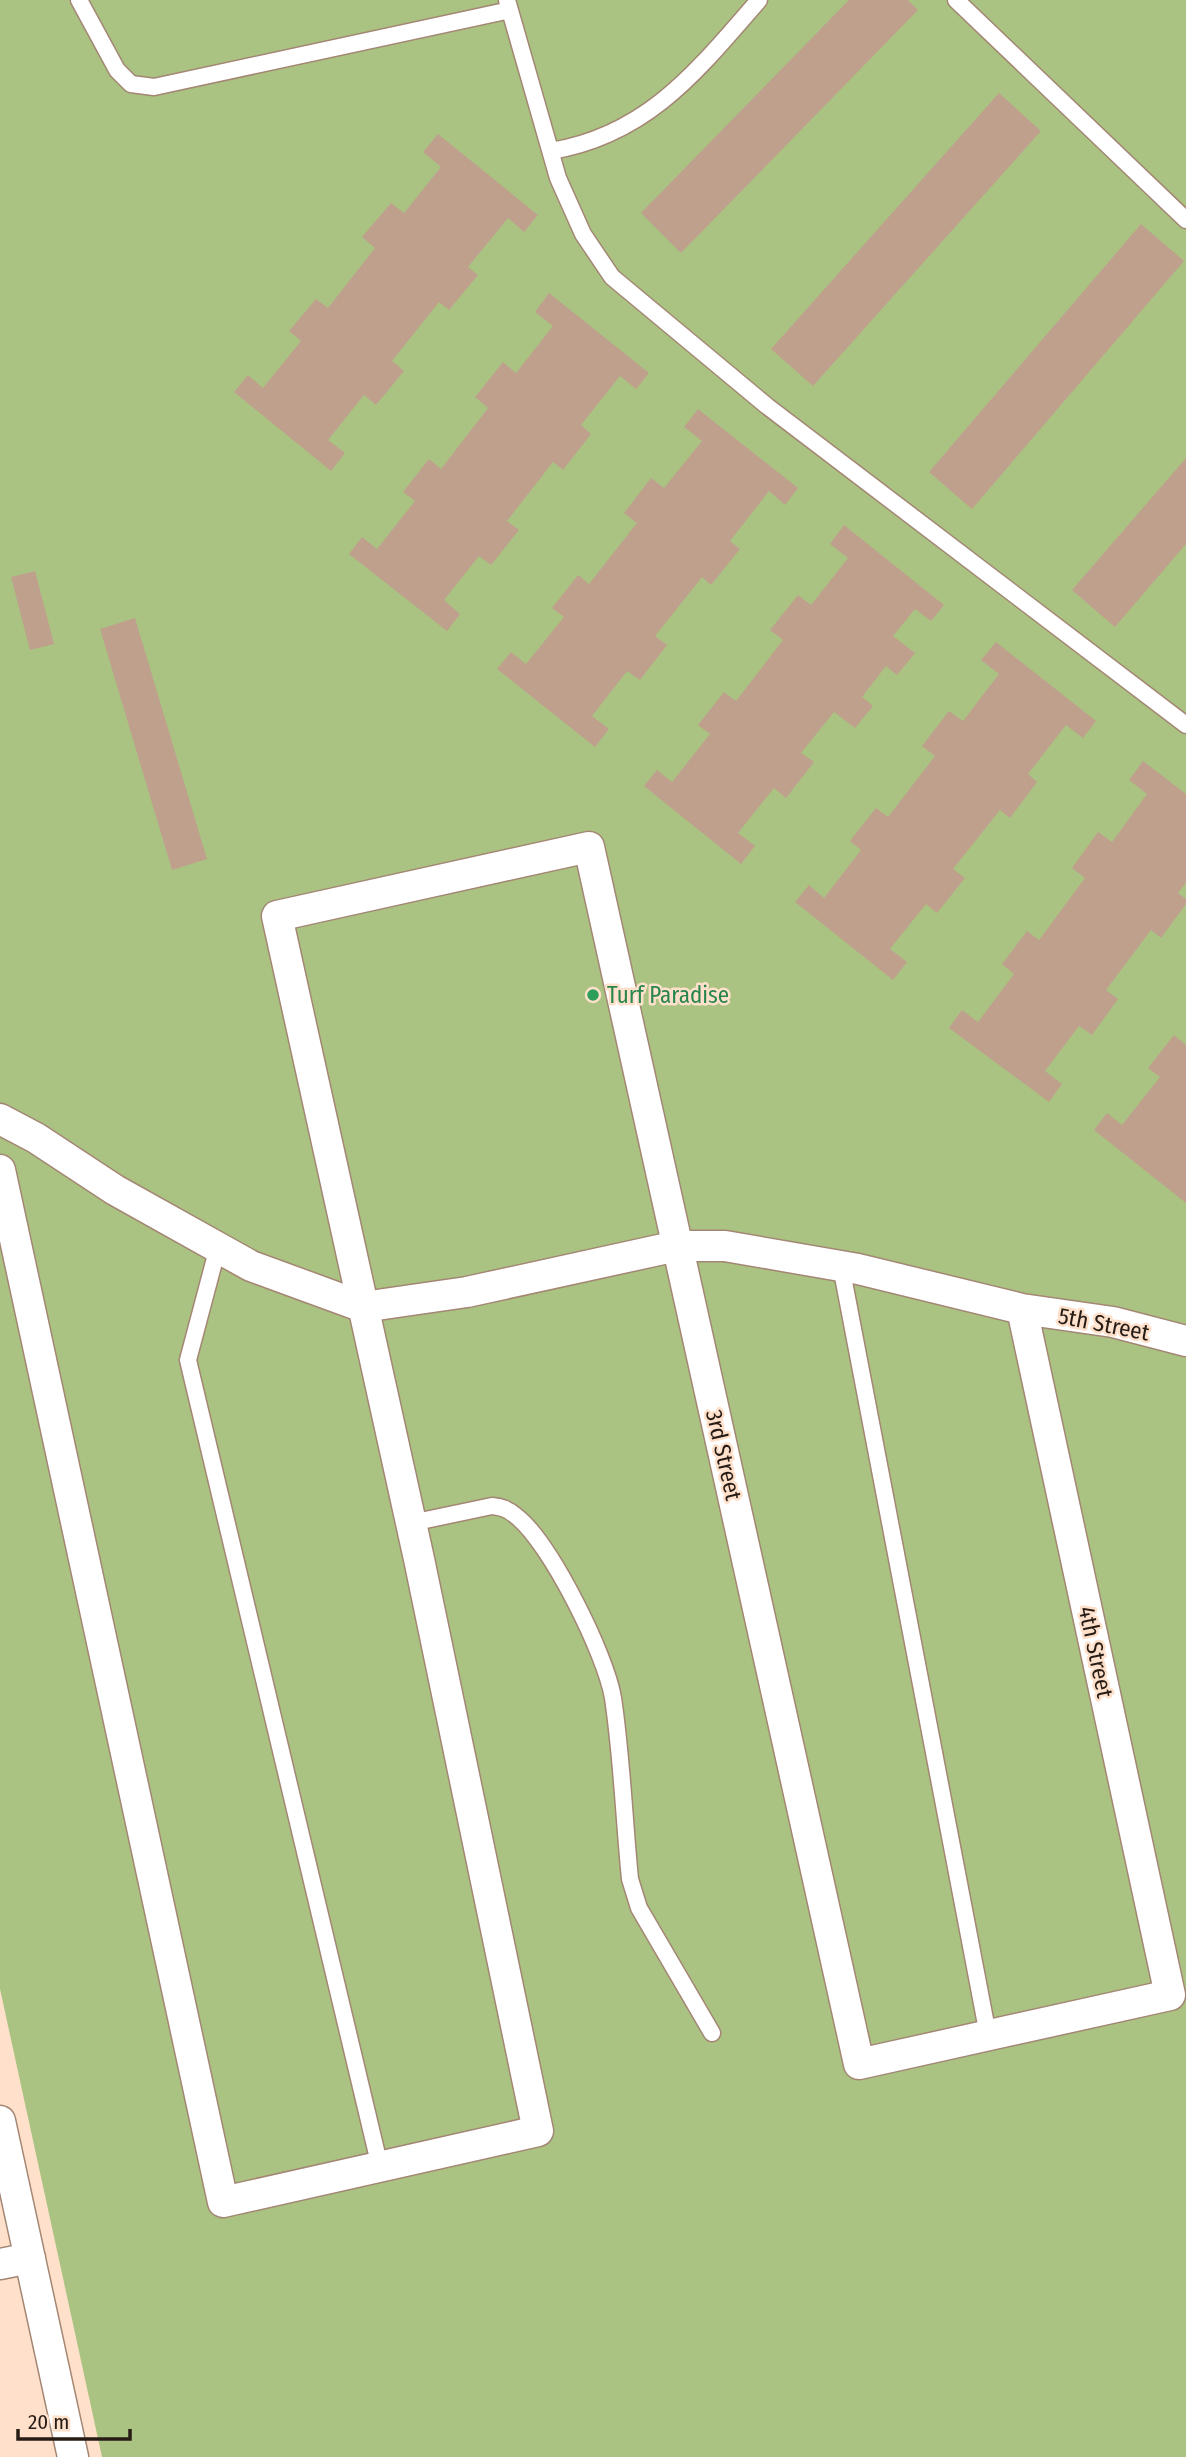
<svg xmlns="http://www.w3.org/2000/svg" width="1186" height="2457" viewBox="0 0 1186 2457" font-family="'Fira Sans Condensed',sans-serif">
<style>
.garden{fill:#abc382}
.building{fill:#bea08d}
.lines{fill:none;stroke-linecap:round;stroke-linejoin:round}
.service-casing{stroke:#a38774;stroke-width:19}
.minor-casing{stroke:#a38774;stroke-width:33}
.service{stroke:#fff;stroke-width:16}
.minor{stroke:#fff;stroke-width:30}
.leisure-dot{fill:#2e9e5b;stroke:#ffe0cb;stroke-width:2.5}
.labels{text-anchor:middle;stroke-width:5;stroke-linejoin:round;paint-order:stroke}
.leisure-label{font-size:23px;fill:#27864d;stroke:#ffe0cb;text-anchor:start}
.street-label{font-size:23px;fill:#271c15;stroke:#ffe0cb}
</style>
<rect width="100%" height="100%" fill="#ffe0cb"/>
<path class="garden" d="M0,0H1186V2457H102L0,1989Z"/>
<path class="building" d="M849,0H908L918,10L681,253L641,213Z
M999,93L1041,131L813,386L771,349Z
M438,134L538,215L524,232L508,218L468,267L478,275L449,310L439,302L392,361L404,371L376,405L364,395L328,440L345,453L331,471L234,392L248,375L263,388L301,341L289,331L316,299L328,308L375,248L362,237L391,203L404,213L441,167L423,152Z
M1141,224L1184,261L972,509L929,472Z
M549,293L649,373L636,389L620,376L581,425L591,434L563,470L553,462L507,521L519,530L491,565L479,556L444,600L460,614L447,631L349,554L362,537L377,549L415,501L403,492L429,459L441,469L488,408L475,397L503,362L516,373L553,326L535,312Z
M698,409L798,488L785,505L769,491L730,541L740,549L711,585L702,577L655,636L667,645L640,680L627,671L592,716L609,729L595,747L497,669L511,652L526,664L564,617L552,608L578,575L589,584L637,523L624,513L651,478L664,488L702,441L684,427Z
M1186,458V544L1115,627L1072,590Z
M844,525L944,605L931,621L915,609L893,636L915,653L897,675L886,666L862,697L873,706L855,728L834,712L801,753L814,762L786,798L774,788L738,833L755,846L741,864L644,786L657,770L672,782L710,734L698,725L724,692L736,701L783,640L770,630L798,595L811,605L848,558L830,544Z
M35,571L54,644L30,650L11,577Z
M135,618L207,859L172,870L100,629Z
M996,642L1096,721L1083,738L1066,725L1028,774L1037,782L1010,818L1000,810L953,869L965,878L937,913L926,904L890,949L907,962L893,980L795,902L809,885L824,898L861,850L850,841L876,808L888,817L935,756L922,746L949,711L963,721L999,674L981,660Z
M1143,761L1186,794V883L1178,893L1186,899V904L1161,938L1151,930L1106,990L1118,999L1092,1035L1079,1026L1045,1071L1062,1084L1049,1102L949,1028L962,1010L978,1022L1014,974L1002,964L1027,931L1039,940L1085,878L1072,868L1098,832L1112,842L1147,794L1129,780Z
M1174,1035L1186,1045V1203L1094,1130L1107,1113L1122,1125L1160,1077L1148,1068Z"/>
<g class="lines">
<g class="service-casing">
<path id="service" d="M79,0L117,70L131,84L154,87L510,10
M507,0L558,178L583,234L612,277L767,406L1186,725
M956,0L1186,220
M551,151C648,135 698,70 759,0
M218,1247L188,1360L380,2167
M841,1266L988,2035
M411,1523L492,1506C502,1507 508,1509 516,1516C550,1542 606,1655 613,1698C622,1758 624,1819 630,1879L639,1908L712,2033"/>
</g>
<g class="minor-casing">
<path id="minor" d="M0,1119L36,1138L115,1190L251,1266L363,1307L467,1292L677,1246H725L858,1269L1022,1309L1113,1322L1186,1341
M0,1170L223,2202L538,2131L419,1559L277,916L589,847L859,2064L1170,1995L1022,1309
M0,2121L73,2457
M0,2264L30,2258"/>
</g>
<use href="#service" class="service"/>
<use href="#minor" class="minor"/>
</g>
<circle class="leisure-dot" cx="593" cy="995" r="7"/>
<g class="labels">
<g class="leisure-label">
<text x="607" y="1003">Turf Paradise</text>
</g>
<g class="street-label">
<text transform="translate(1104 1324) rotate(11)" y="8">5th Street</text>
<text transform="translate(724 1455) rotate(77)" y="8">3rd Street</text>
<text transform="translate(1096 1652) rotate(78)" y="8">4th Street</text>
</g>
</g>
<path d="M18 2429v10h112v-10" fill="none" stroke="#271c15" stroke-width="3.5"/>
<text x="28" y="2429" font-size="21" fill="#271c15" stroke="#ffe0cb" stroke-width="5" paint-order="stroke">20 m</text>
</svg>
